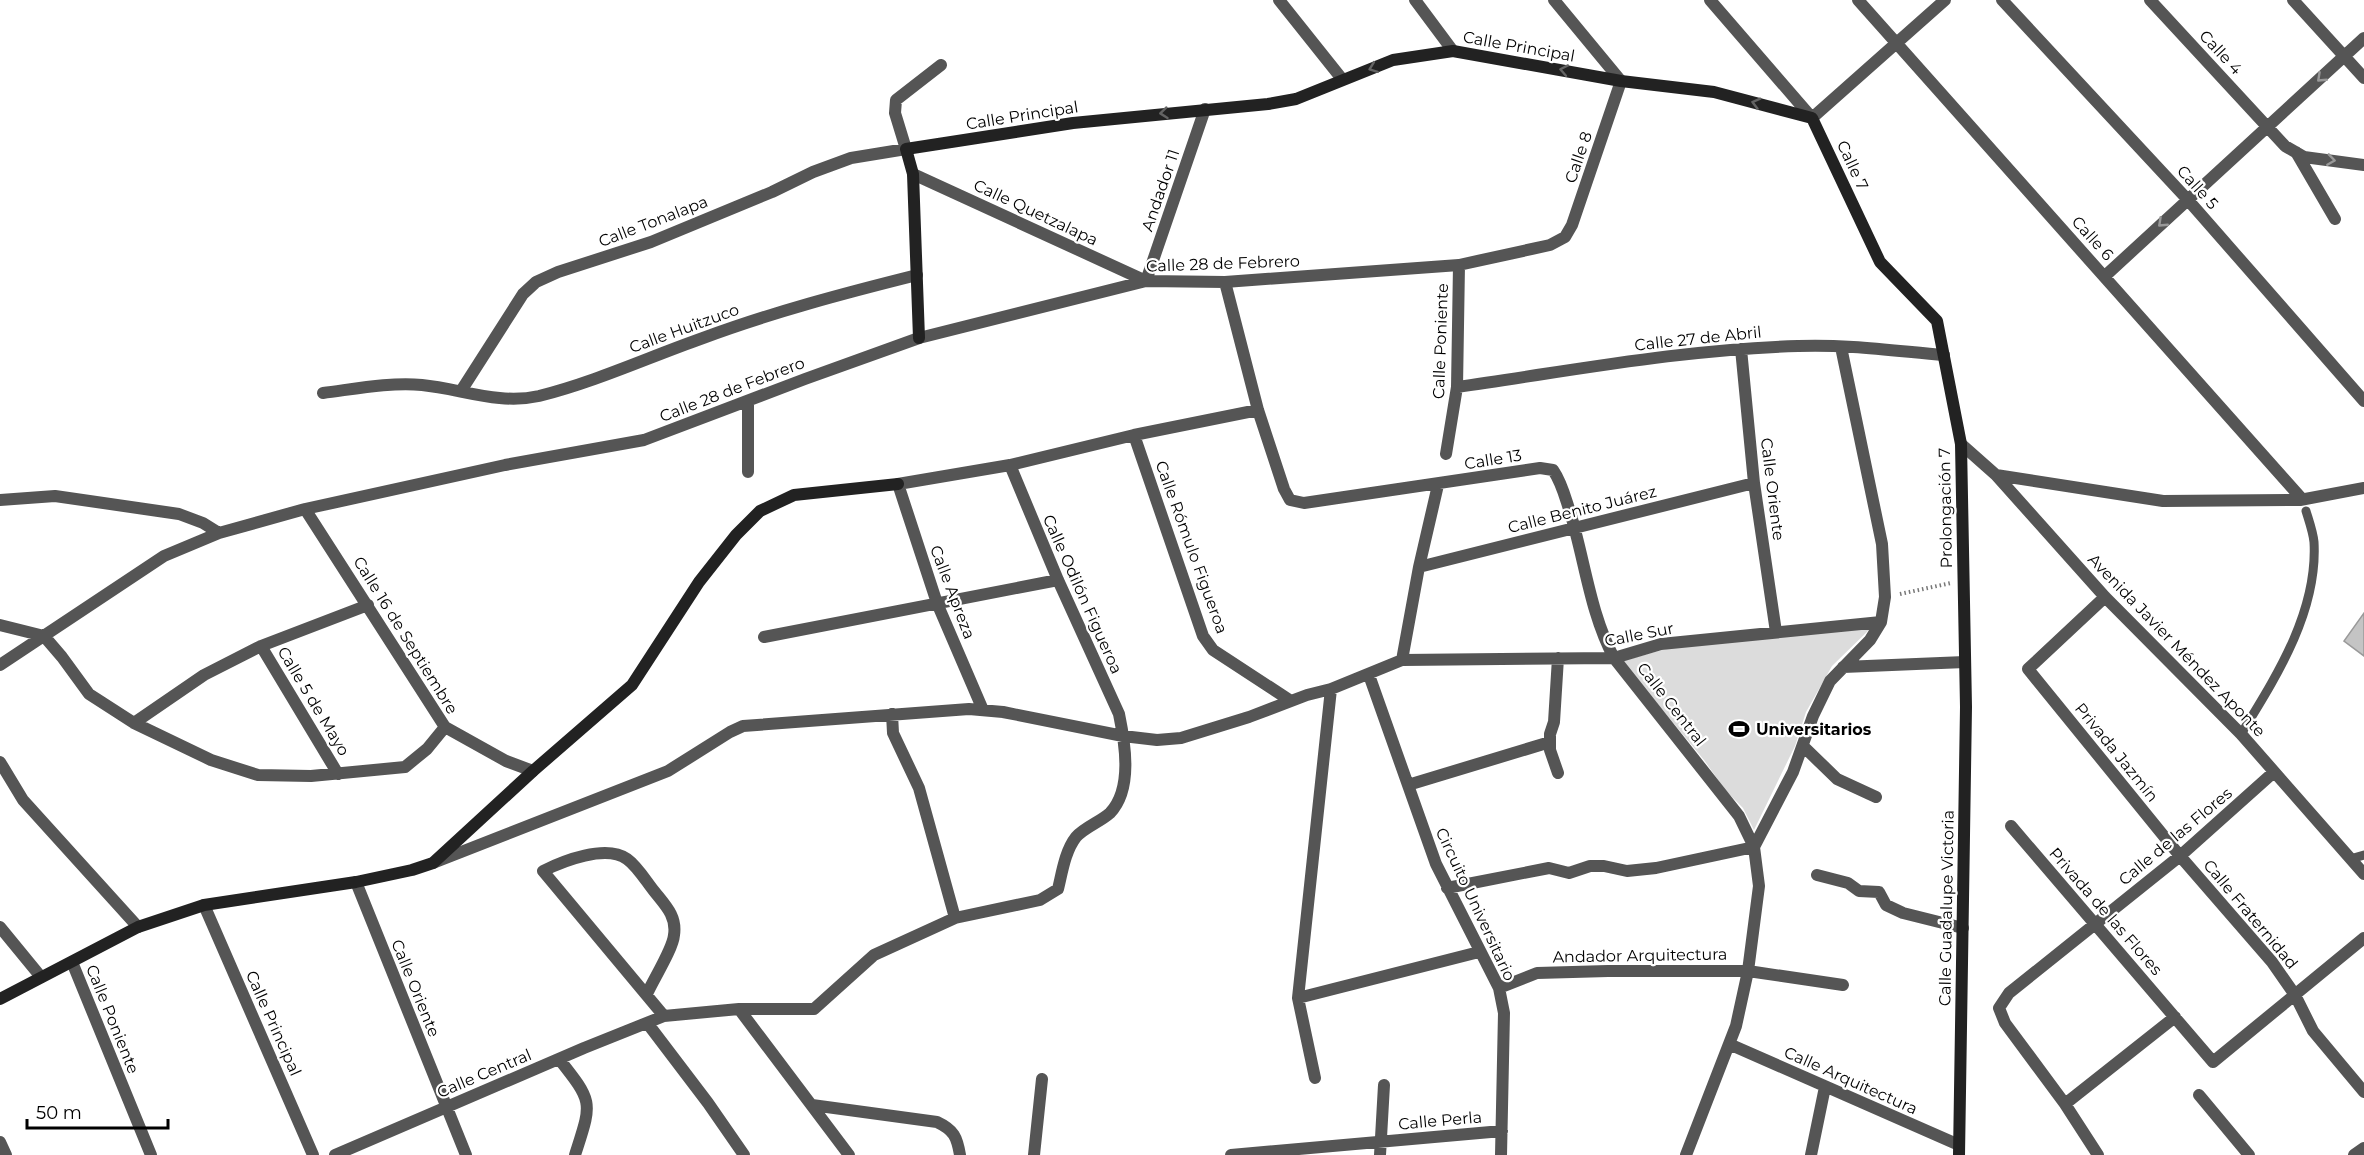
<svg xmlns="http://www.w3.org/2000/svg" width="2364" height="1155" viewBox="0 0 2364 1155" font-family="Montserrat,sans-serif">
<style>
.green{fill:#dcdcdc}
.building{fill:#c4c4c4;stroke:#999;stroke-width:1.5}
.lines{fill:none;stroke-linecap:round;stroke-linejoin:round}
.path{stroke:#777;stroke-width:4;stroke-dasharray:1.5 3;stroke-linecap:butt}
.lane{stroke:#555;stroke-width:9}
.street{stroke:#555;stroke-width:12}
.secondary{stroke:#222;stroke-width:12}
.oneway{stroke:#646464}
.oneway2{stroke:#999}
.labels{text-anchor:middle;stroke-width:4.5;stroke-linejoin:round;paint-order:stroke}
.street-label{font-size:16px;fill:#000;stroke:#fff}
.poi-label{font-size:16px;font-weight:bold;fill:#000;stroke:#fff;text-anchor:start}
</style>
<rect width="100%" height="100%" fill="#fff"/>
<path class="green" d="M1871,628L1832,666L1806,712L1795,746L1754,830L1743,808L1726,791L1704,760L1622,661L1670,648Z"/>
<path class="building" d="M2364,613V656L2344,641Z"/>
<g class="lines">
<path class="path" d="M1900,594L1951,583"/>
<path class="lane" d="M2241,734C2276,677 2318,612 2314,542C2313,532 2309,521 2306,511
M2350,859L2364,855"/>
<path class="street" d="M1279,0L1342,79
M1415,0L1453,51
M1710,0L1812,118L1945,0
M1858,0L2302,499
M2002,0L2188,200L2364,401
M2150,0L2285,146L2304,157L2364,165
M2293,0L2364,78
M2296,152L2335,219
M913,174L1146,281L1205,109
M2105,276L2364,38
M1225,282L1258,410L1284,489L1290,500L1304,503L1540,468L1553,470C1562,483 1565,497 1570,512C1585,561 1590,613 1614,658L1739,816L1754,847L1759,886L1748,971L1736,1026L1686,1155
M1741,349L1754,483L1776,632
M1457,387C1570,371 1684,349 1798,346C1846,344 1896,351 1944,355
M461,391L523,294L536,282L558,272L651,242L772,192L813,172L851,158L906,149L895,113L896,100L941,65
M323,393C355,389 390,382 422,385C462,389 499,405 539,396C595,382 649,357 703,338C773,312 845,293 917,275
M748,401V472
M1134,435L1203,636L1213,650L1291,701
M1961,444L1996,475L2105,597L2241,734L2364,874
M1446,454L1457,387L1459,265
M1996,475L2163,501L2300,500L2364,488
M0,500L55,496L179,514L203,523L219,533
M305,509L445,727L506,761L533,771
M1419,567L1754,483
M2105,597L2028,669L2180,856L2272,962L2295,995L2313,1031L2364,1092
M0,625L44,636
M44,636L62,657L89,694L134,723L211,760L258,775L311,776L405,767L427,749L445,727
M764,637L1058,580
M261,646L338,774
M1558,658L1554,722L1550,734V750L1558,773
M1402,660L1419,567L1438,485
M0,665L164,556L219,533L305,509L505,465L644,440L805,379L919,338L1146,281L1225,282L1459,265L1550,245L1565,237L1572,225L1621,81L1554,0
M1843,667L1965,662
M1369,675L1436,864L1499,988L1504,1013L1501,1155
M983,710L937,603L898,484L1010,465L1134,435L1258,410
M892,714L893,733L919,788L955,918
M134,723L204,675L261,646L368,605
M1803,746L1837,779L1876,797
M0,762L23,800L138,927
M1408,785L1550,742
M2011,826L2213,1062L2364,938
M1754,847L1793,772L1813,716L1830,681L1870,640L1881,622L1885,597L1882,544L1841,347
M433,863L668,771L730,732L743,726L969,709L1003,712L1123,736L1157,740L1181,738L1249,717L1307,695L1331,689L1402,660L1614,658L1661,644L1881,622
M1817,875L1848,883L1859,891L1879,892L1886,905L1903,913L1963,928
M356,882L466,1155
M1447,888L1549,868L1569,873L1590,866H1604L1627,871L1656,868L1754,847
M204,905L313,1155
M0,927L41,977
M72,962L151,1155
M1499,988L1537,973L1608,971H1748L1843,985
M647,994C653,980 673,949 674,935C677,916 665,905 654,891C646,881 637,866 627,859C606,844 563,861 543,871L664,1016
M1298,998L1479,952
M739,1009L849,1155
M648,1024L708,1103L744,1155
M1729,1044L1959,1145
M559,1059C594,1103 592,1102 575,1155
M1315,1078L1298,998L1331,689
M2199,1095L2249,1155
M2065,1104L2175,1017
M812,1105L937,1122C954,1130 957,1137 960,1155
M0,1142L6,1155
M335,1155L584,1048L664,1016L739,1009H814L874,955L955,918L1040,900L1058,889C1062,873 1065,851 1076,837C1085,827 1100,822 1110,813C1133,789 1125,743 1119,714L1058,580L1010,465
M1034,1155L1042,1079
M1231,1155L1502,1131
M1380,1155L1384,1085
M1811,1155L1825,1087
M2098,1155L2065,1104L2005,1023L1999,1008L2009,993L2180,856L2274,772
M2354,1155L2364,1148"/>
<path class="secondary" d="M919,338L913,174L906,149L1073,123L1268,104L1296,99L1393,60L1453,51L1621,81L1714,92L1812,118L1880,262L1937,321L1961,444L1966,707L1959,1155
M0,999L138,927L204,905L356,882L412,870L433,863L533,771L632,685L699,582L736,535L760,511L794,495L898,484"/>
</g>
<defs><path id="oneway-chevron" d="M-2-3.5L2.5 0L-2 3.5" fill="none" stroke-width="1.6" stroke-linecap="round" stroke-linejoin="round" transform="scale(1.5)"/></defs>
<g class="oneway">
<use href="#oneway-chevron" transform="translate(1373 68) rotate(159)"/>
<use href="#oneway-chevron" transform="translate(1564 70) rotate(-169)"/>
<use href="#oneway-chevron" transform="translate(1756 103) rotate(-165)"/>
<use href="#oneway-chevron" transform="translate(1164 113) rotate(174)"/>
</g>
<g class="oneway2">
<use href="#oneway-chevron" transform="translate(2321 78) rotate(137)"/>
<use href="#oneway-chevron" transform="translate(2331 160) rotate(8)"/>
<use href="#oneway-chevron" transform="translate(2162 223) rotate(137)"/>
</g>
<defs>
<g id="stadium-bare" transform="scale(1.62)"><path d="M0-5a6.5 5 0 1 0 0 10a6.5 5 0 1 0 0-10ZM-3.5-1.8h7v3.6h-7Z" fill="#000" stroke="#fff" stroke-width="2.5" paint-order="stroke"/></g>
</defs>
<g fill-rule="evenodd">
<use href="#stadium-bare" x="1739" y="729"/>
</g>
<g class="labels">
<g class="street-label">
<text transform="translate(1519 46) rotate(10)" y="6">Calle Principal</text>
<text transform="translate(2221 52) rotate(47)" y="6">Calle 4</text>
<text transform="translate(1022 115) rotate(-9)" y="6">Calle Principal</text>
<text transform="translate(1578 157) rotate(-71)" y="6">Calle 8</text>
<text transform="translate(1853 165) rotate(65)" y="6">Calle 7</text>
<text transform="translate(2198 187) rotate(48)" y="6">Calle 5</text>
<text transform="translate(1160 190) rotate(-71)" y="6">Andador 11</text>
<text transform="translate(1036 212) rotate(25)" y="6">Calle Quetzalapa</text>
<text transform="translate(653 221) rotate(-21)" y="6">Calle Tonalapa</text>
<text transform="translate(2093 238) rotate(48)" y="6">Calle 6</text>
<text transform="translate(1223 263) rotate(-2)" y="6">Calle 28 de Febrero</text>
<text transform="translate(684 328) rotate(-20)" y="6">Calle Huitzuco</text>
<text transform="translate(1698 338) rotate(-6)" y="6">Calle 27 de Abril</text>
<text transform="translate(1440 341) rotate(-88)" y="6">Calle Poniente</text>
<text transform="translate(732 389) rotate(-21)" y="6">Calle 28 de Febrero</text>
<text transform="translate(1493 459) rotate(-9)" y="6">Calle 13</text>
<text transform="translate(1773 489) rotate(83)" y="6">Calle Oriente</text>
<text transform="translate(1945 508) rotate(-91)" y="6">Prolongación 7</text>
<text transform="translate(1582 509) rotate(-14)" y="6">Calle Benito Juárez</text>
<text transform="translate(1192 547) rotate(70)" y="6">Calle Rómulo Figueroa</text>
<text transform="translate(953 592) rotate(69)" y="6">Calle Apreza</text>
<text transform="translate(1083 594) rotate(66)" y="6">Calle Odilón Figueroa</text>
<text transform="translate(1639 634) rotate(-11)" y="6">Calle Sur</text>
<text transform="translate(406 635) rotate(58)" y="6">Calle 16 de Septiembre</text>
<text transform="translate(2177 645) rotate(46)" y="6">Avenida Javier Méndez Aponte</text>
<text transform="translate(314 701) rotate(59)" y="6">Calle 5 de Mayo</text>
<text transform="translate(1672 704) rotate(52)" y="6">Calle Central</text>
<text transform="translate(2117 752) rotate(51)" y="6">Privada Jazmín</text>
<text transform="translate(2175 836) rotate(-40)" y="6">Calle de las Flores</text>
<text transform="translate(1476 904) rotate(65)" y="6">Circuito Universitario</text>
<text transform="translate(1946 908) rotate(-89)" y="6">Calle Guadalupe Victoria</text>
<text transform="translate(2106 911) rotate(49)" y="6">Privada de las Flores</text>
<text transform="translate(2251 914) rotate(50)" y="6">Calle Fraternidad</text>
<text transform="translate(1640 955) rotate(-1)" y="6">Andador Arquitectura</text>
<text transform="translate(416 988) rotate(68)" y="6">Calle Oriente</text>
<text transform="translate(113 1019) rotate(68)" y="6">Calle Poniente</text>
<text transform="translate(274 1023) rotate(66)" y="6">Calle Principal</text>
<text transform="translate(484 1073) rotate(-23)" y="6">Calle Central</text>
<text transform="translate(1851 1080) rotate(24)" y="6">Calle Arquitectura</text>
<text transform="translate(1440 1120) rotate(-5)" y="6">Calle Perla</text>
</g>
<g class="poi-label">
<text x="1756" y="735">Universitarios</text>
</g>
</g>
<path d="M27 1119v9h141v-9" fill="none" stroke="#000000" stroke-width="3"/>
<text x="36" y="1119" font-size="18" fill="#000000" stroke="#ffffff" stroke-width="4.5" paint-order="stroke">50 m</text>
</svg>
